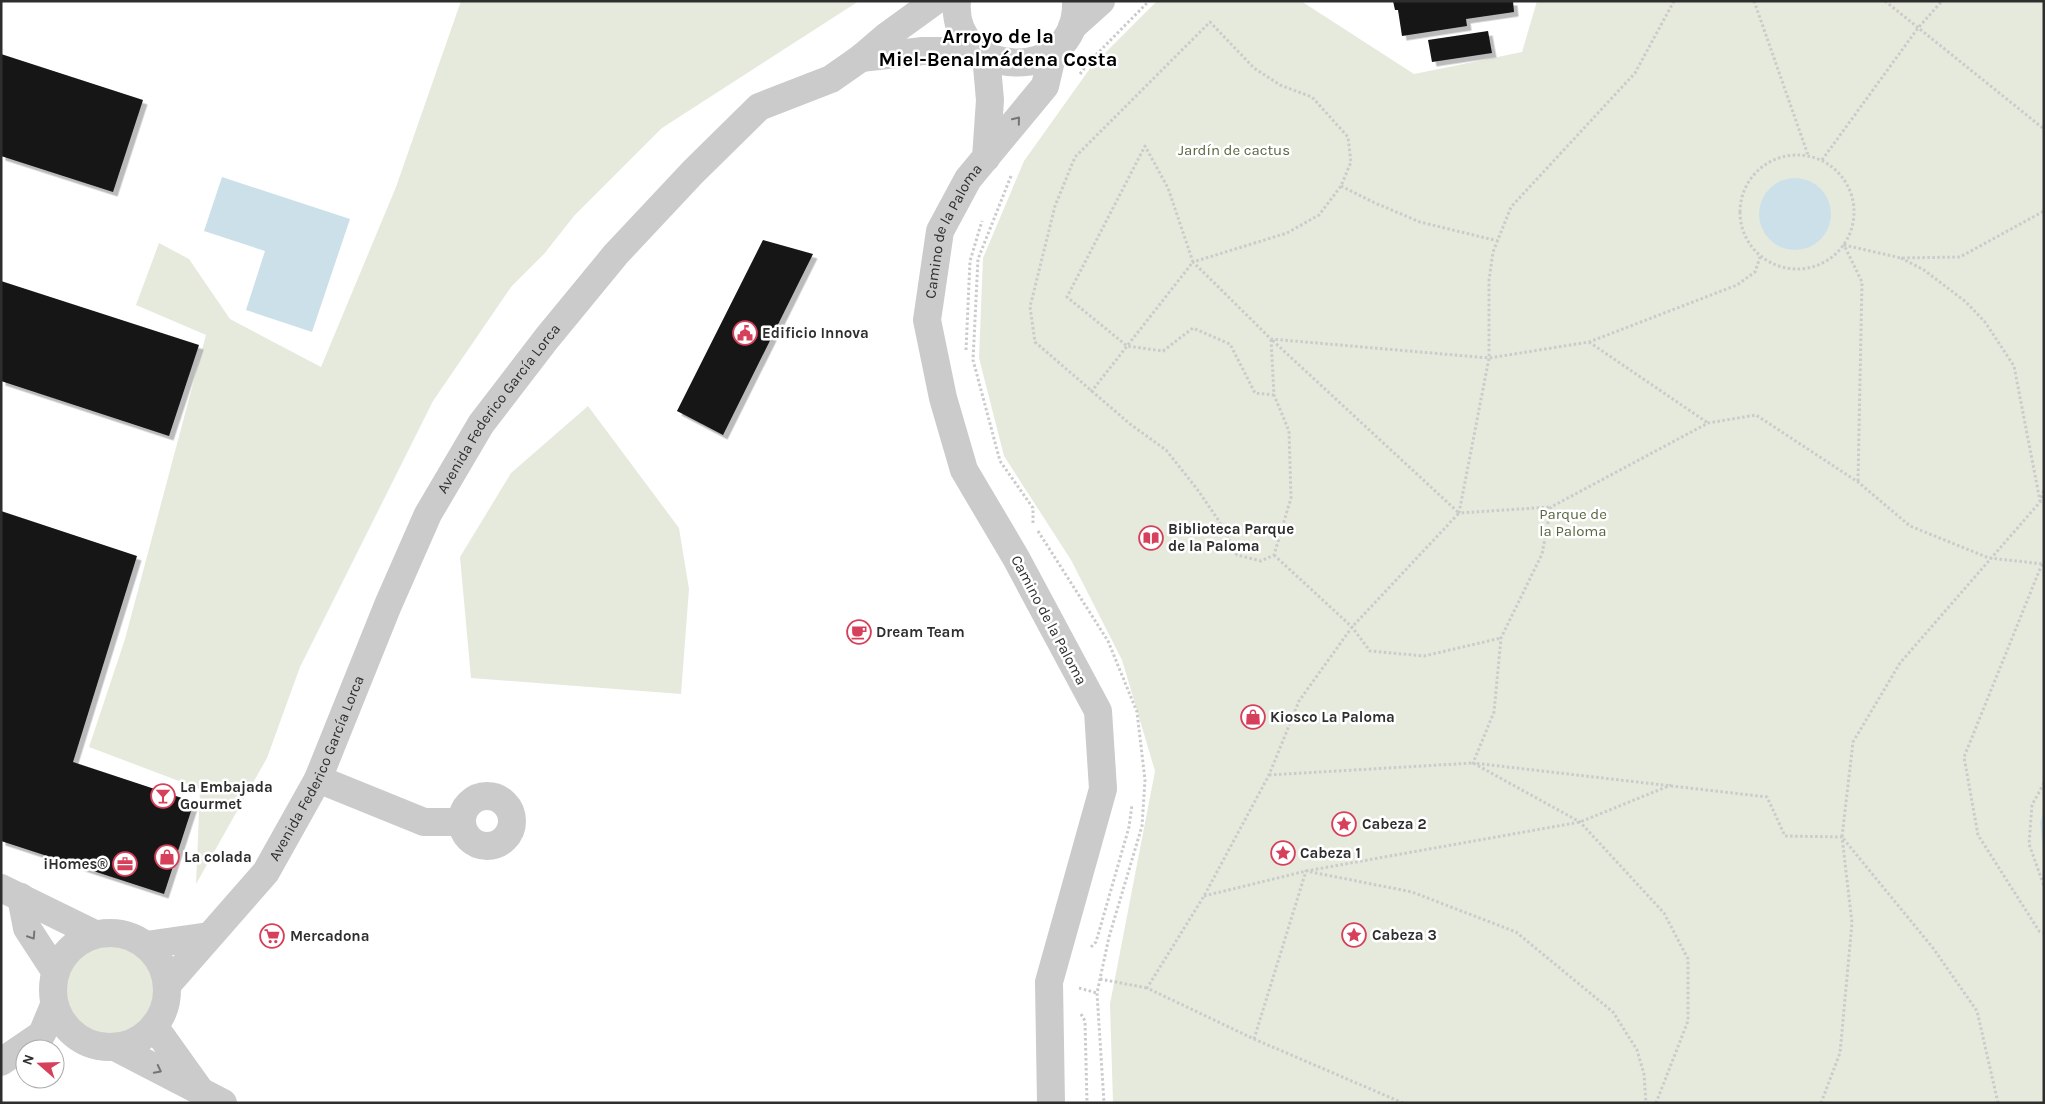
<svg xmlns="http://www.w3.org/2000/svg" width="2045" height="1104" viewBox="0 0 2045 1104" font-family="Karla,sans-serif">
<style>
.green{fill:#e6eadd}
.water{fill:#cbe0e9}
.building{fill:#151515;filter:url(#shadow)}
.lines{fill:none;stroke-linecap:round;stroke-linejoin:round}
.path{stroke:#cbcbcb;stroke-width:3;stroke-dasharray:2.5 2.5;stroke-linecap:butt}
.minor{stroke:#cbcbcb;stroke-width:28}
.oneway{stroke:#757575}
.labels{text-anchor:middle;stroke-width:5;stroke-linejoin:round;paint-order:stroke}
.park-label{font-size:15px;fill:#56663f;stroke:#fff}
.street-label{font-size:15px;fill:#2e2e2e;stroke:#fff}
.poi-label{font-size:15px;font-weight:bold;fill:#2e2e2e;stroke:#fff;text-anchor:start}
.district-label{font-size:20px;font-weight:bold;fill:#000;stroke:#fff}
</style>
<defs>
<filter id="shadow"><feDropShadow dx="4.5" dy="4.5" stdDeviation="0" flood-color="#0004"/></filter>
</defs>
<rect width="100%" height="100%" fill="#fff"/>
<path class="green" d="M461,1H859L662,128L574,216L544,254L511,287L433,401L300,667L267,758L196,884L200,789L89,747L125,639L206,335L136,305L159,243L189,259L230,319L321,367L396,187Z
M1157,1H1301L1414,74L1522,52L1537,1H2044V1103H1113L1110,1004L1155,771L1122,660L1071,560L1004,456L979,358L983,258L1024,161L1091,67Z
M588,406L679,528L689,589L681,694L471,678L460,557L511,473Z
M65 990a45 45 0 1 1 90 0a45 45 0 1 1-90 0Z"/>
<path class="water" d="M222,177L350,219L312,332L246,310L265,251L204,231Z
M1759 214a36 36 0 1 1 72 0a36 36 0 1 1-72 0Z
M2044,810V860L2040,823Z"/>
<path class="building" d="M1393,1H1513L1514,12L1466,19L1467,26L1402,36L1398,10H1395Z
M1488,31L1492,53L1432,62L1428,40Z
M1,54L143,100L113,192L1,156Z
M763,240L813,254L723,435L677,411Z
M1,281L199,345L169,436L1,381Z
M1,511L137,556L73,762L194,802L164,894L1,841Z"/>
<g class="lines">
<path class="path" d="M1674,1L1635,73L1511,207L1493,252L1489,280V358L1589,342L1737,285L1755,272L1760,257
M1754,1L1808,155
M1885,1L2044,129
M1080,74L1089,62L1149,1
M1740 212a57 57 0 1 1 114 0a57 57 0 1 1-114 0Z
M1822,160L1918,28L1942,1
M1011,176L978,259L973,360L1000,461L1033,508V524
M1341,186L1375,203L1420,222L1498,241
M1901,258L1924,270L1966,302L1985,322L2014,366L2040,501
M1589,342L1708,423
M966,350L970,261L982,221
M1091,392L1193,262L1168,188L1145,146L1067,297L1127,346L1163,351L1193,328L1230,344L1255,393L1274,395
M1858,481L1862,282L1844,245L1901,258L1960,257L2044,211
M1038,531L1108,641L1137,712L1145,780L1142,826L1109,937L1097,993L1104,1103
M1274,555L1352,627L1370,651L1424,656L1501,638
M2042,564L1964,757L1978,835L2039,931L2044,933
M1269,775L1473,763L1580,822L1664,913L1688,959V1021L1656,1103
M2044,783L2032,805L2029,844L2044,886
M1204,896L1306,871L1580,822L1671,785
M1091,947L1096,942L1129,827L1132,805
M1100,979L1147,988
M1079,988L1097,993
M1081,1014L1085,1021L1087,1103
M1254,1039L1306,871L1412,892L1516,932L1613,1012L1637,1050L1644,1074L1646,1103
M1403,1103L1254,1039L1147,988L1204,896L1269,775L1299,701L1352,627L1459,513L1271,339L1274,395L1289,431L1291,498L1274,555L1261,561L1237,555L1219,521L1197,489L1166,450L1130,424L1035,342L1030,307L1055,206L1075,157L1210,22L1254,68L1280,85L1312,97L1348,137L1351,162L1341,186L1319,215L1287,233L1193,262L1271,339L1489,358L1459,513L1551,507
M1821,1103L1840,1053L1852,923L1842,837L1785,836L1767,797L1473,763L1494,712L1501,638L1542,554L1551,507L1708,423L1756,415L1858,482L1910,526L1989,558L2044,564
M1998,1103L1977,1011L1933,948L1842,837L1853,742L1900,663L2040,502L2044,489"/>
<g class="minor">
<path d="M957,1C950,80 1079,86 1076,1"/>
<path d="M1072,27L1101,1"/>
<path d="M861,58L923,51H979"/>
<path d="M986,158L990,100L986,55"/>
<path d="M318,779L424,822H462"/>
<circle cx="487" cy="821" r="25"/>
<path d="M1,888L95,934"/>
<path d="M21,897L27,928L55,971"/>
<circle cx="110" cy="990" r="57"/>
<path d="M146,945L209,936"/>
<path id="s1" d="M167,985L266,872L318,779L388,605L428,514L481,424L547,338L616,254L693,172L759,107L831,79L861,58L888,35L935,1"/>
<path d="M154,1026L199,1089"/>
<path d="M115,1047L223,1103"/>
<path d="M1,1062L42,1034L54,1005"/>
<path id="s2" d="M1051,1103L1049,982L1103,789L1098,711L1016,558L964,470L943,398L927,320L940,231L968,179L1045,86L1053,52"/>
</g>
</g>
<defs><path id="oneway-chevron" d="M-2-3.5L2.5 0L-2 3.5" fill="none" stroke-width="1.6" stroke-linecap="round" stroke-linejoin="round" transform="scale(1.25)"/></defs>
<g class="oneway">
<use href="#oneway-chevron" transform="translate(1017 120) rotate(-51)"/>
<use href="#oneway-chevron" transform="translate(32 936) rotate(57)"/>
<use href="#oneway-chevron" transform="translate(158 1070) rotate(27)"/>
</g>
<defs>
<g id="civic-ring" transform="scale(1.25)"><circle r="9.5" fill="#fff" stroke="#d6405b" stroke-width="1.5"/><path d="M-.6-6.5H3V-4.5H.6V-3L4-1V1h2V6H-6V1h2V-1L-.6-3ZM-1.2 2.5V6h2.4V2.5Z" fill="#d6405b"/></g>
<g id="library-ring" transform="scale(1.25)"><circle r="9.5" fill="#fff" stroke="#d6405b" stroke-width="1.5"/><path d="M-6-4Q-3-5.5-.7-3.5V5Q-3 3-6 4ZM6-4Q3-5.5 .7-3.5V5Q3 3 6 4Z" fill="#d6405b"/></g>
<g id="cafe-ring" transform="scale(1.25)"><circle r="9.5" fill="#fff" stroke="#d6405b" stroke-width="1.5"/><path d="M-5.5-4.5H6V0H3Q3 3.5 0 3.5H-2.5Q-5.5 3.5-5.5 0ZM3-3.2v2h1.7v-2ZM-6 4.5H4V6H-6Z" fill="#d6405b"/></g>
<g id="shop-ring" transform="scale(1.25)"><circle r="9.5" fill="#fff" stroke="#d6405b" stroke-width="1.5"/><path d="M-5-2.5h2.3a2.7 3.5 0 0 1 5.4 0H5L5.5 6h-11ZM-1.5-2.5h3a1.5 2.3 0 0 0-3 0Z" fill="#d6405b"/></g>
<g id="bar-ring" transform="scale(1.25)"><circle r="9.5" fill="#fff" stroke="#d6405b" stroke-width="1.5"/><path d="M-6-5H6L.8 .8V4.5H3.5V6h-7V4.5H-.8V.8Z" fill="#d6405b"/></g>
<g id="sight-ring" transform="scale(1.25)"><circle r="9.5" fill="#fff" stroke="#d6405b" stroke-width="1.5"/><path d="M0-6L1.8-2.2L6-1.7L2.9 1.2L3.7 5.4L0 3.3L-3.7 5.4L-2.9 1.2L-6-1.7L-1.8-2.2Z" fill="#d6405b"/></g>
<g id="office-ring" transform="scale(1.25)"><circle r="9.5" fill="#fff" stroke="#d6405b" stroke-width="1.5"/><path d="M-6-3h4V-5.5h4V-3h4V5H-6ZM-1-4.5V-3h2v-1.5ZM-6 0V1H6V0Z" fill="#d6405b"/></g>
<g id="supermarket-ring" transform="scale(1.25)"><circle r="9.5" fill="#fff" stroke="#d6405b" stroke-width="1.5"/><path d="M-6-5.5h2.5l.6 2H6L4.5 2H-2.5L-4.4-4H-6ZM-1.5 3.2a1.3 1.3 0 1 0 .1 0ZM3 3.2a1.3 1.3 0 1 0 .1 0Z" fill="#d6405b"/></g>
</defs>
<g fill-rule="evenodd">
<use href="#civic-ring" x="745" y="333"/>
<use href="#library-ring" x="1151" y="538"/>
<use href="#cafe-ring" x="859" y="632"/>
<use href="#shop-ring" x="1253" y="717"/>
<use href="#bar-ring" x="163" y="796"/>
<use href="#sight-ring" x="1344" y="824"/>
<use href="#sight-ring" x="1283" y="853"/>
<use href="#shop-ring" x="167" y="857"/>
<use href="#office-ring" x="125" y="864"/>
<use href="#sight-ring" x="1354" y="935"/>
<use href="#supermarket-ring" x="272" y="936"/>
</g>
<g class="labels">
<g class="park-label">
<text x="1234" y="155">Jardín de cactus</text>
<text x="1573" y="519">Parque de<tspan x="1573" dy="17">la Paloma</tspan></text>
</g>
<g class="street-label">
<text dy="5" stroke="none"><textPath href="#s2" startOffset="924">Camino de la Paloma</textPath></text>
<text dy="5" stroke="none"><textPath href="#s1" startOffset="671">Avenida Federico García Lorca</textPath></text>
<text transform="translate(1049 620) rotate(62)" y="5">Camino de la Paloma</text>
<text dy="5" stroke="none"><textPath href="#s1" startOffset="266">Avenida Federico García Lorca</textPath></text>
</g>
<g class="poi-label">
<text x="762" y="338">Edificio Innova</text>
<text x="1168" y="534">Biblioteca Parque<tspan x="1168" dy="17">de la Paloma</tspan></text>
<text x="876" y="637">Dream Team</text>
<text x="1270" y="722">Kiosco La Paloma</text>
<text x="180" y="792">La Embajada<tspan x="180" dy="17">Gourmet</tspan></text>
<text x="1362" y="829">Cabeza 2</text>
<text x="1300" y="858">Cabeza 1</text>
<text x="184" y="862">La colada</text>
<text x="108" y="869" text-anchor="end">iHomes®</text>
<text x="1372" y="940">Cabeza 3</text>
<text x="290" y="941">Mercadona</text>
</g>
<g class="district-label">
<text x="998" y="43">Arroyo de la<tspan x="998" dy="23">Miel-Benalmádena Costa</tspan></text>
</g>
</g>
<rect width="2045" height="1104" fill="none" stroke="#2e2e2e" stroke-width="5"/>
<g transform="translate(40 1064) rotate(290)"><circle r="24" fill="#ffffff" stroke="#ababab"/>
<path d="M0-4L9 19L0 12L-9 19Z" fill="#d6405b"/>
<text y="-8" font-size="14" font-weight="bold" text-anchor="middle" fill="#2e2e2e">N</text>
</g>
</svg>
